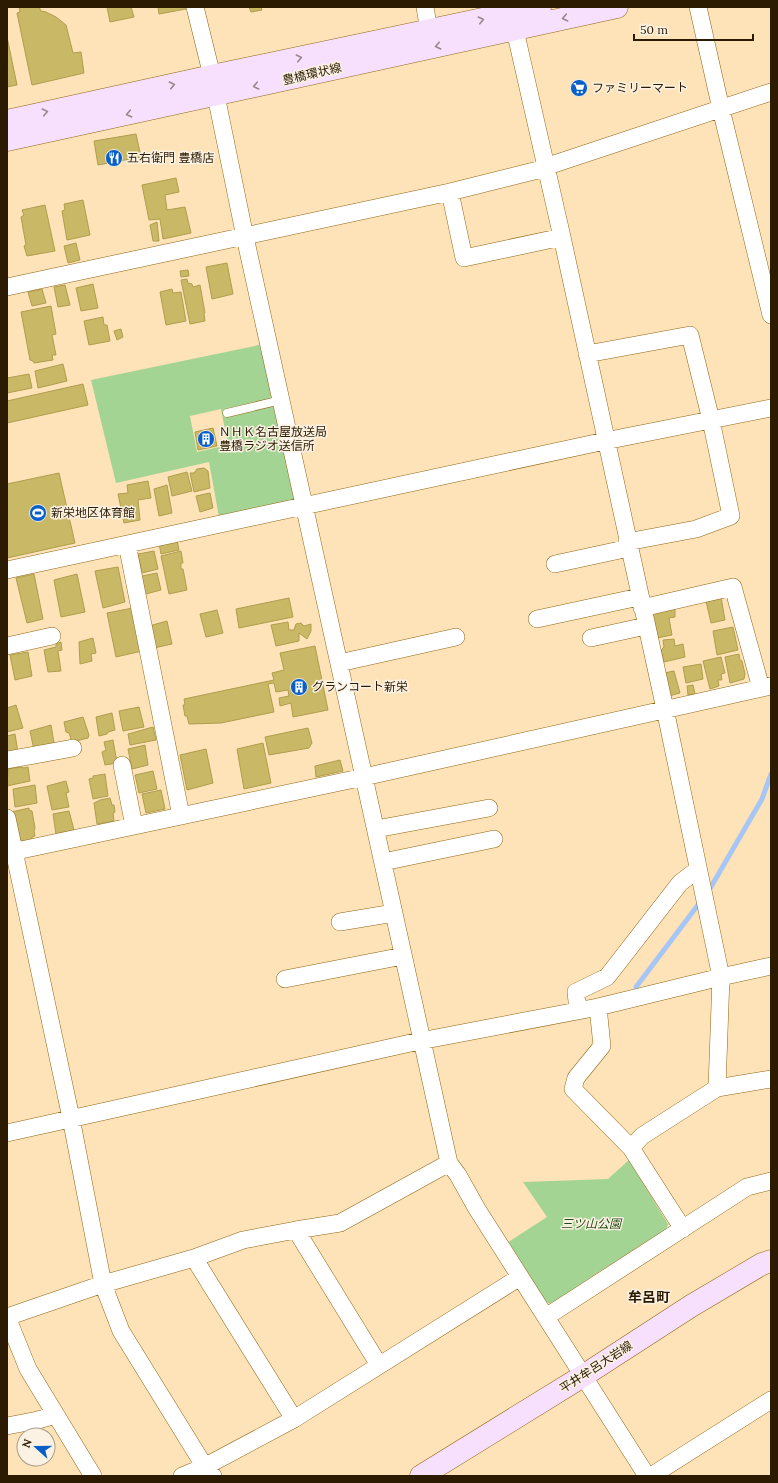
<svg xmlns="http://www.w3.org/2000/svg" width="778" height="1483" viewBox="0 0 778 1483" font-family="Lora,'Noto Sans JP',serif">
<style>
.green{fill:#a4d493;fill-rule:evenodd}
.lines{fill:none;stroke-linecap:round;stroke-linejoin:round}
.stream{stroke:#a6c6f5;stroke-width:5}
.building{fill:#c9b866;stroke:#af9e4c}
.lane-casing{stroke:#906615;stroke-width:9}
.street-casing{stroke:#906615;stroke-width:18}
.secondary-casing{stroke:#906615;stroke-width:23}
.lane{stroke:#fff;stroke-width:8}
.street{stroke:#fff;stroke-width:17}
.secondary{stroke:#f6e0fd;stroke-width:22}
.oneway{stroke:#9b878b}
.labels{text-anchor:middle;stroke-width:3;stroke-linejoin:round;paint-order:stroke}
.street-label{font-size:12px;fill:#2c1b00;stroke:#fbf2e4}
.poi-label{font-size:12px;fill:#2c1b00;stroke:#fbf2e4;text-anchor:start}
.park-label{font-size:12px;font-style:italic;fill:#234913;stroke:#fbf2e4}
.quarter-label{font-size:14px;font-weight:bold;fill:#2c1b00;stroke:#fbf2e4}
</style>
<rect width="100%" height="100%" fill="#fee2b8"/>
<path class="green" d="M264,344L295,501L219,517L209,462L116,483L91,380ZM221,409L228,445L197,452L190,416Z
M629,1160L668,1224L666,1230L597,1273L551,1304L544,1301L507,1243L547,1217L523,1182L608,1179Z"/>
<g class="lines">
<path class="stream" d="M708,892L762,799L771,774
M636,987L701,901"/>
</g>
<path class="building" d="M19,7H39L41,11L46,12L56,17L66,25L73,53L81,52L84,73L32,85L17,13L20,12Z
M107,7H131L134,17L110,22Z
M158,7H185L186,9L159,14Z
M249,7H261L262,10L251,12Z
M7,37L17,85L7,87Z
M136,134L141,157L98,165L94,141Z
M176,178L179,192L165,195L167,210L185,207L191,233L163,239L160,219L149,220L142,185Z
M83,200L90,235L67,240L62,211L65,210L64,204Z
M45,205L55,251L27,256L24,246L26,245L21,217L24,215L22,210Z
M157,222L159,241H153L150,225Z
M76,243L80,260L68,263L64,246Z
M227,263L233,294L212,299L206,267Z
M188,270L189,276L181,277L180,271Z
M187,279L188,283L192,284L193,287L200,285L205,313L204,314L205,321L190,324L181,280Z
M93,284L98,308L81,311L76,288Z
M65,285L70,305L58,307L54,287Z
M42,289L46,303L32,306L28,292Z
M172,289L173,293L181,292L186,321L166,325L160,292Z
M51,306L56,334L52,335L56,355H52L53,360L34,363L33,361L30,360L21,312Z
M103,317L104,325H107L110,341L89,345L84,321Z
M121,329L123,337L117,340L114,331Z
M63,364L67,381L38,388L35,371Z
M29,374L32,388L7,393V378Z
M83,384L88,405L7,423V401Z
M213,428L217,446L198,450L195,432Z
M204,468L208,471L210,488L194,492L190,473H194L197,469Z
M187,472L192,491L172,496L168,477Z
M59,473L75,543L7,558V484Z
M148,481L151,498L138,500L140,520L124,523L118,494L128,493L127,485Z
M167,485L172,513L159,516L154,489Z
M210,493L213,508L200,512L196,496Z
M177,540L179,550L161,554L159,543Z
M154,551L158,569L142,573L138,554Z
M181,551L183,563H181V569H183L187,590L169,594L161,556Z
M118,567L125,602L103,608L95,571Z
M157,573L161,590L142,595L137,577Z
M34,574L43,619L27,623L16,578Z
M77,574L85,612L61,617L54,580Z
M721,597L725,620L711,623L706,601Z
M289,598L293,617L239,628L236,609Z
M133,608L142,651L116,657L107,613Z
M675,609V617L669,618L672,635L657,638L651,613Z
M217,610L223,633L206,637L200,614Z
M167,621L172,644L154,648L149,626Z
M288,622L289,630H294L296,624L301,623L304,626L311,624V631L307,639L299,633V641L276,646L271,625Z
M733,627L738,650L717,655L713,631Z
M93,638L96,653L91,654L92,661L80,664L79,642Z
M674,639L675,646L683,644L685,657L664,662L661,650L664,647L663,640Z
M61,642L62,650L58,651L61,671L48,672L44,650L56,647V644Z
M315,646L328,710L293,717L291,703L280,706L279,698L289,696L288,690L276,692L274,683L268,684L274,712L221,723L189,724L187,716H185L183,705H185L184,699L274,680L272,673L284,670L280,653Z
M28,652L32,676L15,680L10,655Z
M739,654L740,660L742,661L745,674L744,679L730,683L725,657Z
M721,657L725,673L721,674L722,680H718L719,686L710,689L703,661Z
M701,664L703,679L686,683L683,667Z
M674,671L680,693L669,696L664,673Z
M693,685L695,694L688,695L687,686Z
M16,705L23,728L7,732V708Z
M139,707L144,727L123,731L119,711Z
M112,713L115,730L108,732L107,734L99,736L96,717Z
M83,717L89,735L88,738L72,742L69,733L66,732L64,722Z
M51,725L54,743L34,750L30,731Z
M153,727L156,740L130,745L128,734Z
M308,728L312,743L309,748L269,755L265,737Z
M15,734L18,753L7,755V736Z
M113,740L117,763L105,765L102,752L106,750L104,742Z
M263,743L271,783L244,789L237,749Z
M145,745L148,765L132,769L128,749Z
M206,749L213,783L187,790L180,755Z
M340,760L343,771L316,777L315,766Z
M21,767L24,768L28,767L30,781L7,786L8,769Z
M153,771L157,789L139,793L135,775Z
M105,774L108,796L93,799L89,779L93,778V776Z
M66,781L69,792L66,793L69,807L52,810L47,786Z
M35,785L37,803L15,807L13,789Z
M161,790L165,809L146,813L142,794Z
M110,798L112,805H114L115,812L113,813L114,821L97,824L94,803L100,800Z
M29,808V810L32,811L35,828L34,831L35,836L32,837V840L20,842L11,812Z
M69,811L74,830L56,834L53,814Z"/>
<g class="lines">
<g class="lane-casing">
<path id="lane" d="M227,413L281,400"/>
</g>
<g class="street-casing">
<path id="street" d="M195,7L212,76L245,237L449,1163L458,1175L477,1209L647,1476
M425,7L429,31
M698,7L721,109L771,315
M512,17L562,237L665,709L721,977L717,1088
M450,192L464,258L562,237
M7,287L450,192L546,168L554,164L771,92
M587,354L690,335L711,420L731,516L696,529L627,542
M127,544L181,816
M555,564L629,548
M7,570L605,441L771,408
M642,608L733,587L761,688
M537,619L639,597
M591,638L646,626
M7,646L52,636
M339,663L456,637
M7,760L73,748
M122,765L134,826
M7,818L71,1118L103,1284L121,1331L200,1459L213,1476
M376,829L489,808
M7,853L364,777L771,686
M383,862L494,839
M340,922L394,913
M285,979L403,956
M598,1007L602,1046L576,1078L573,1089L631,1148L683,1229
M578,1010L576,992L607,977L680,883L698,869
M7,1133L415,1042L598,1007L721,977L771,966
M631,1148L642,1136L717,1088L771,1079
M296,1230L340,1223L449,1163
M194,1258L294,1419
M7,1317L103,1284L194,1258L243,1240L296,1230L379,1365
M7,1317L28,1369L93,1476
M546,1317L747,1187L771,1181
M7,1426L38,1420L56,1415
M182,1476L206,1466L294,1419L520,1277
M651,1476L771,1400"/>
</g>
<g class="secondary-casing">
<path id="secondary" d="M7,121L212,76L540,7
M7,140L617,7
M421,1476L583,1376L691,1306L762,1264L771,1261"/>
</g>
<use href="#lane" class="lane"/>
<use href="#street" class="street"/>
<use href="#secondary" class="secondary"/>
</g>
<defs><path id="oneway-chevron" d="M-2-3.5L2.5 0L-2 3.5" fill="none" stroke-width="1.6" stroke-linecap="round" stroke-linejoin="round"/></defs>
<g class="oneway">
<use href="#oneway-chevron" transform="translate(565 18) rotate(168)"/>
<use href="#oneway-chevron" transform="translate(481 20) rotate(-12)"/>
<use href="#oneway-chevron" transform="translate(438 46) rotate(167)"/>
<use href="#oneway-chevron" transform="translate(299 58) rotate(-12)"/>
<use href="#oneway-chevron" transform="translate(172 85) rotate(-12)"/>
<use href="#oneway-chevron" transform="translate(256 86) rotate(167)"/>
<use href="#oneway-chevron" transform="translate(45 112) rotate(-12)"/>
<use href="#oneway-chevron" transform="translate(129 114) rotate(168)"/>
</g>
<defs>
<g id="supermarket-disc" transform="scale(0.9)"><circle r="9.5" fill="#085fc9" stroke="#fbf2e4"/><path d="M-6-5.5h2.5l.6 2H6L4.5 2H-2.5L-4.4-4H-6ZM-1.5 3.2a1.3 1.3 0 1 0 .1 0ZM3 3.2a1.3 1.3 0 1 0 .1 0Z" fill="#fff"/></g>
<g id="restaurant-disc" transform="scale(0.9)"><circle r="9.5" fill="#085fc9" stroke="#fbf2e4"/><path d="M-5-6h1v4h1v-4h1v4h1v-4h1v5L-1.5 .5V6h-2V.5L-5-1ZM5-6V6H3V1.5H1.5Q1.5-4 5-6Z" fill="#fff"/></g>
<g id="building-disc" transform="scale(0.9)"><circle r="9.5" fill="#085fc9" stroke="#fbf2e4"/><path d="M-4-6H4V6H1V3H-1V6H-4ZM-2.5-4.3h1.7v1.8h-1.7ZM.8-4.3h1.7v1.8H.8ZM-2.5-1h1.7V.8h-1.7ZM.8-1h1.7V.8H.8Z" fill="#fff"/></g>
<g id="stadium-disc" transform="scale(0.9)"><circle r="9.5" fill="#085fc9" stroke="#fbf2e4"/><path d="M0-5a6.5 5 0 1 0 0 10a6.5 5 0 1 0 0-10ZM-3.5-1.8h7v3.6h-7Z" fill="#fff"/></g>
</defs>
<g fill-rule="evenodd">
<use href="#supermarket-disc" x="579" y="88"/>
<use href="#restaurant-disc" x="114" y="158"/>
<use href="#building-disc" x="206" y="439"/>
<use href="#stadium-disc" x="38" y="513"/>
<use href="#building-disc" x="299" y="687"/>
</g>
<g class="labels">
<g class="street-label">
<text transform="translate(312 74) rotate(-13)" y="4">豊橋環状線</text>
<text transform="translate(596 1367) rotate(-33)" y="4">平井牟呂大岩線</text>
</g>
<g class="poi-label">
<text x="592" y="92">ファミリーマート</text>
<text x="127" y="162">五右衛門 豊橋店</text>
<text x="219" y="436">ＮＨＫ名古屋放送局<tspan x="219" dy="14">豊橋ラジオ送信所</tspan></text>
<text x="51" y="517">新栄地区体育館</text>
<text x="312" y="691">グランコート新栄</text>
</g>
<g class="park-label">
<text x="591" y="1228">三ツ山公園</text>
</g>
<g class="quarter-label">
<text x="649" y="1302">牟呂町</text>
</g>
</g>
<rect width="778" height="1483" fill="none" stroke="#2c1b00" stroke-width="16"/>
<g transform="translate(36 1447) rotate(291)"><circle r="19" fill="#fbf2e4" stroke="#a89c89"/>
<path d="M0-3L7 15L0 10L-7 15Z" fill="#085fc9"/>
<text y="-6" font-size="11" font-weight="bold" text-anchor="middle" fill="#2c1b00">N</text>
</g>
<path d="M634 34v6h119v-6" fill="none" stroke="#2c1b00" stroke-width="2"/>
<text x="640" y="34" font-size="12" fill="#2c1b00" stroke="#fbf2e4" stroke-width="3" paint-order="stroke">50 m</text>
</svg>
